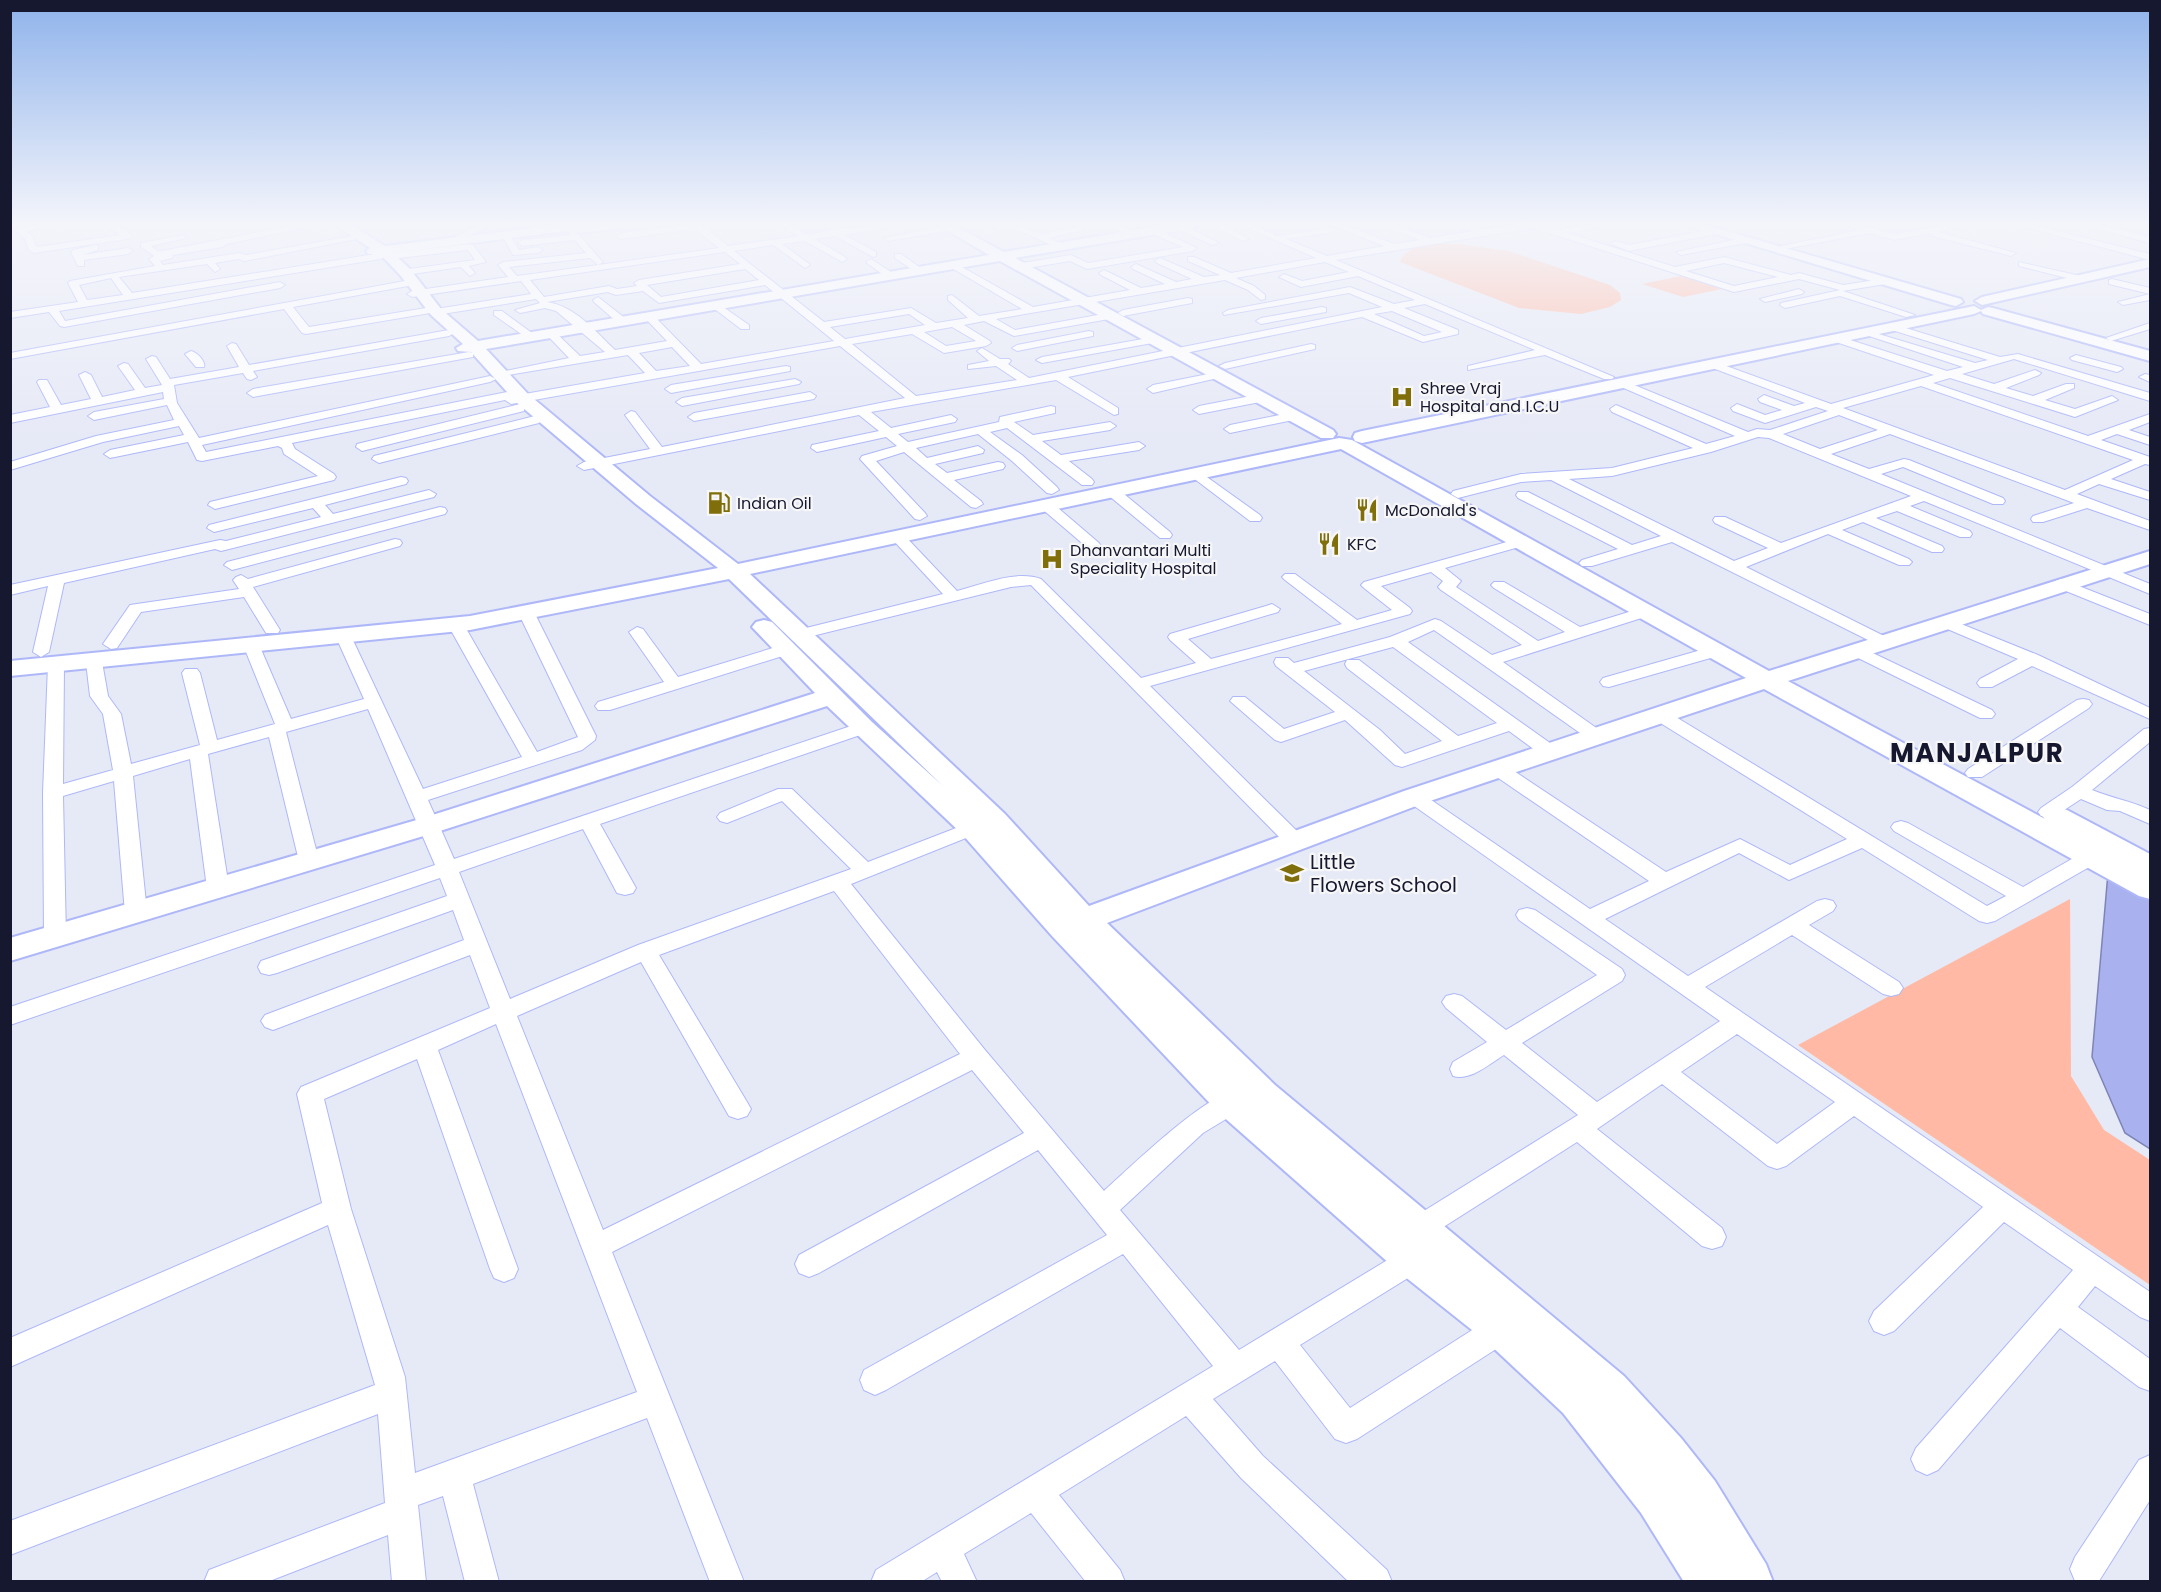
<svg xmlns="http://www.w3.org/2000/svg" width="2161" height="1592" viewBox="0 0 2161 1592" font-family="Poppins,sans-serif">
<style>
.green{fill:#ffb9a4}
.water{fill:#a9b2ef;stroke:#7d84b6;stroke-width:1.5}
.lines{fill:none;stroke-linecap:round;stroke-linejoin:round}
.street-casing{stroke:#aeb8f9;stroke-width:2}
.secondary-casing{stroke:#aeb8f9;stroke-width:4}
.street{fill:#fff;fill-rule:evenodd}
.secondary{fill:#fff;fill-rule:evenodd}
.labels{text-anchor:middle;stroke-width:4.5;stroke-linejoin:round;paint-order:stroke}
.far-poi-label{font-size:16px;fill:#161830;stroke:#f7f7f7;text-anchor:start}
.poi-label{font-size:20px;fill:#161830;stroke:#f7f7f7;text-anchor:start}
.district-label{font-size:26px;font-weight:bold;letter-spacing:1.5px;fill:#161830;stroke:#f7f7f7}
</style>
<rect width="100%" height="100%" fill="#e6e9f6"/>
<path class="green" d="M1459,244L1509,251L1610,285L1620,293L1621,300L1610,307L1581,314L1519,308L1400,262C1407,241 1441,244 1459,244Z
M1681,276L1722,289L1683,297L1642,284Z
M2070,899L2071,1076L2104,1130L2150,1160V1285L1798,1045Z"/>
<path class="water" d="M2108,873L2150,896V1149L2125,1133L2092,1057Z"/>
<g class="lines">
<g class="street-casing">
<path id="street" d="M39,224H63L26,231L32,236L37,247L120,235L107,224H117L132,236L128,239L34,253L29,250L25,239L15,230Z
M299,224H319L227,244L223,247L173,255L172,258L160,261L163,265L239,253L246,255L358,235L362,238L245,261L238,259L215,263L220,269L215,272L207,264L119,277L132,293L381,253L386,256L390,253L470,244L473,245L486,262L469,266L475,273L470,276L461,267L405,275L400,272L402,270L475,260L468,250L390,259L386,256L381,259L59,311L65,321L280,282L285,285L280,288L64,327L60,326L49,312L10,318V312L78,302L68,283L70,281L155,266L149,259L154,256L141,247V243L183,235L187,238L151,246L158,251L167,250ZM111,278L123,295L87,300L79,285Z
M481,224H493L448,246L441,244Z
M531,224H541L547,231L540,233Z
M688,224H701L728,246L798,236L779,224H790L808,235L833,229L908,224L845,235L876,252V256L873,257L835,236L815,239L845,257L847,259L842,262L805,241L782,244L808,263L810,265L805,268L773,245L734,251L824,322L911,308L936,323L968,318L948,300V296L952,295L979,316L1022,309L950,267L948,265L953,262L1033,307L1130,290L1101,275L1099,273L1104,270L1141,288L1165,284L1133,269L1131,267L1136,264L1176,282L1192,279L1157,263L1155,261L1160,258L1204,277L1220,275L1188,261V257H1194L1231,273L1316,258L1238,224H1251L1277,236L1332,228L1333,230L1329,233L1286,239L1327,256L1384,246L1328,224H1341L1395,244L1420,240L1379,224H1392L1430,238L1472,231L1456,224H1470L1484,229L1518,224H1540L1558,230L1591,224H1613L1568,233L1675,267L1724,257L1791,275L1799,273L1843,285L1882,279L1885,280V284L1843,291L1915,315L1906,317L1840,296L1785,308L1780,305L1781,303L1840,290L1799,279L1734,292L1533,228L1336,260L1614,377L1612,379H1604L1545,355L1468,370V366L1535,350L1425,304L1404,308L1458,330V334L1423,342L1362,317L1068,377L1118,408V414L1114,415L1056,380L871,412L891,428L951,415L957,419L955,422L898,434L908,442L999,422L1000,417L1051,406L1055,407V413L1014,422L1033,435L1110,422L1116,426L1110,430L1042,441L1061,455L1139,442L1145,446L1139,450L1069,461L1092,479L1094,482L1092,485H1082L1007,428L990,432L1022,455L1057,487L1059,490L1052,494L1047,493L1012,461L978,434L916,448L927,458L978,446L984,450L983,453L935,464L947,473L998,462L1003,463L1005,466L1003,469L954,480L981,501L983,504L976,508L971,507L904,452L876,461L925,513L927,516L920,520L915,519L860,459L862,456L897,446L886,437L817,452L811,448L812,445L879,431L859,415L584,470L577,466L584,462L650,449L625,415L631,411L635,412L662,447L905,398L840,346L511,404L505,400L292,443L295,449L334,474L336,477L334,480L215,509L208,505L210,502L318,476L284,454L282,448L278,446L202,461L197,460L188,442L110,458L104,454L110,450L184,435L179,426L103,442L10,470V462L96,436L174,420L167,405L94,420L88,416L94,412L164,399L163,392L10,423V415L50,407L37,382L39,380H47L61,405L91,399L79,375L85,372L91,375L102,397L135,390L118,366L124,363L128,364L145,388L162,385L146,359L152,356L156,357L170,379L239,367L227,346L232,343L236,344L249,365L449,330L454,333L449,336L253,371L257,377L251,380L247,379L243,373L174,385L177,403L199,438L490,376L496,379L490,382L202,445L206,452L507,392L513,396L645,373L628,355L496,377V373L569,358L545,333L550,330L554,331L580,356L605,352L556,311L545,308L520,313L515,310L540,303L536,299L436,315L431,312L436,309L531,294L521,281L412,297L407,294L412,291L508,277L498,265L503,262L586,253L575,240L522,246L518,243L522,240L571,235L568,230L572,227L601,260L603,262L598,265L719,248L695,229L621,239L617,236L621,233ZM725,252L740,264L639,280L634,283L637,286L617,289L609,286L544,297L530,280ZM590,258L598,265L517,276L509,267ZM1325,262L1349,272L1302,281L1284,274L1279,277L1301,287L1358,276L1415,300L1394,304L1350,287L1228,310L1223,313L1224,315L1349,293L1382,307L1029,378L1008,364L1011,361L1009,359H1000L982,348L977,351L989,361L968,365V369L996,366L1017,380L916,396L852,344L912,334L944,353L986,346L991,343L990,341L964,325L984,321L1014,336L1109,319L1114,316L1109,313L1015,330L996,319L1225,280L1248,290L1261,300L1265,299V295L1254,286L1236,278ZM1724,263L1778,277L1734,286L1686,271ZM745,269L759,280L661,297L647,285ZM765,285L834,341L701,364L653,315L644,317L667,341L615,350C596,332 575,306 547,302L608,292L616,295L643,291L659,303ZM1392,311L1442,332L1424,336L1374,314ZM909,314L925,325L845,339L830,327ZM952,327L976,341L946,346L924,332ZM672,347L690,366L656,371L639,353Z
M998,224L994,228L990,225V224Z
M1023,224H1042L1027,229L1040,234L1080,227L1084,230L1049,238L1065,245V249L1062,250L1014,228Z
M1105,224H1118L1139,234L1132,236Z
M1209,224H1221L1249,239L1242,241Z
M1843,224H1858L1894,234L1951,224H1973L1938,232L2016,253L2011,256L1932,236L1931,233L1894,240L1870,233L1785,249L1781,246L1860,230Z
M2013,224H2029L2150,254V260Z
M2080,224H2097L2150,237V243Z
M950,225L954,228L953,230L888,241L884,238Z
M1177,225H1183L1219,243L1212,245L1177,229Z
M1154,228L1197,248L1193,251L1087,269L1070,261L1022,269L1017,266L1022,263L1071,255L1088,263L1183,247L1151,233V229Z
M1713,229L1717,232L1716,234L1629,251L1611,244L1615,241L1629,245Z
M507,234L510,235L519,250L538,247L543,250L538,253L513,255L503,237Z
M1743,238L1746,239V243L1681,255L1676,252Z
M95,245L98,246V250L82,255L128,248L133,251L128,254L84,260V266H78L71,252L73,250Z
M895,254H901L925,271L917,273L895,258Z
M871,259L894,274V278H888L868,264L866,262Z
M2019,262L2085,277L2087,279L2079,281L2019,266Z
M2112,279L2150,288V294L2109,284V280Z
M405,281L408,282V286L293,307L309,327L426,308L431,311L430,313L306,334L302,333L284,309L10,359V353Z
M1799,289L1804,292L1802,294L1765,302L1760,299Z
M2150,294V300L2123,305L2118,302Z
M598,297L626,319V323H618L594,302L593,300Z
M1188,298L1192,299V303L1123,316L1118,313L1123,310Z
M716,302L749,325V329H741L712,307L711,305Z
M1322,307L1326,308V312L1261,324L1256,321L1261,318Z
M494,311H502L536,336L535,338H527L494,315Z
M2150,323V329L2111,341L2106,338Z
M1896,325L2000,357L2018,354L2150,393V401L2014,359L1962,374L1994,384L2035,370L2041,373L2039,375L2006,388L2033,396L2066,384H2074V388L2045,400L2075,409L2112,396L2118,400L2075,417L1950,378L1933,383L2088,436L2150,414V422L2129,430L2150,437V445L2117,434L2101,440L2150,457V465L2145,464L2111,479L2150,492V500L2099,484L2077,494L2150,521V530L2087,508L2043,522H2033L2031,519L2033,516L2074,503L1890,434L1831,454L1869,469L1904,459L1909,460L2003,498L2005,501L2003,504H1993L1903,467L1881,474L2150,584V594L1924,501L1910,506L1970,531L1972,534L1970,537H1960L1897,511L1876,518L1942,546L1944,549L1942,552H1932L1863,522L1842,530L1909,559L1912,562L1909,565H1899L1828,534L1746,567L1888,638L1890,642L1888,646L1882,647L1672,542L1592,566H1582L1579,563L1582,560L1618,549L1518,498L1516,495L1518,492H1528L1632,545L1661,536L1551,480L1521,482L1458,498L1451,494L1453,491L1521,474L1612,468L1693,448L1612,412L1610,409L1616,405L1706,444L1735,436L1619,386V382H1627L1748,432L1757,429L1770,430L1828,411L1816,407L1765,423L1733,411L1731,408L1737,404L1765,415L1782,410L1760,402L1758,399L1764,395L1794,406L1805,403L1710,367V363H1718L1831,404L1934,375L1836,342V338H1844L1947,371L1963,367L1863,334L1868,331L1872,332L1975,363L1988,360L1892,330V326ZM1921,386L2133,460L2065,490L1843,408ZM1839,415L1878,430L1820,449L1783,434ZM1758,437L1769,438L1911,496L1781,543L1725,517H1715L1713,520L1715,523L1768,548L1734,561L1569,479L1612,476L1711,452Z
M1089,331L1093,332V336L1017,351L1012,348L1017,345Z
M1154,337L1158,338V342L1042,363L1036,360L1042,357Z
M1311,344L1315,345V349L1225,369L1219,366L1225,363Z
M191,351C197,352 206,362 204,367H196L185,354Z
M469,352L473,353V357L253,397L247,393L253,389Z
M2076,355L2121,367L2123,369L2117,372L2072,360L2070,358Z
M786,366L790,367V371L671,393L665,389L671,385Z
M1218,372L1224,375L1222,377L1153,393L1147,389L1153,385Z
M2145,374L2150,375V382L2139,377Z
M795,379L801,382L799,384L682,406L676,402L682,398Z
M810,392L816,396L814,399L694,421L688,417L694,413Z
M1261,394L1265,395V401L1199,414L1193,410L1199,406Z
M520,404L524,405V411L362,451L356,447L357,444Z
M1294,412L1298,413V419L1230,433L1224,429L1230,425Z
M535,416L541,420L539,423L379,463L372,459L374,456Z
M1197,470L1260,515L1262,518L1260,521H1250L1192,477L1190,474L1192,471Z
M401,477L406,478L408,481L406,484L325,505L333,514L429,490L436,494L434,497L221,551L215,549L64,583L49,652L41,657L33,652L48,586L10,595V585L220,540L226,541L321,517L313,508L214,532L207,528L209,525Z
M1113,488L1118,489L1170,532L1172,535L1170,538H1160L1108,495L1106,492L1108,489Z
M1046,501L1051,502L1099,543L1101,546L1099,549H1089L1041,508L1039,505L1041,502Z
M440,507L445,508L447,511L445,514L232,570L224,565L227,562Z
M898,533L903,534L957,591C983,584 1016,570 1041,579L1141,678L1196,663L1170,640L1168,637L1170,634L1266,606L1272,604L1280,609L1278,612L1188,639L1211,659L1342,624L1285,580L1282,577L1285,574H1295L1357,620L1392,610L1364,588L1361,585L1364,582L1521,538L1528,542L1526,545L1445,568L1461,581L1456,587L1538,641L1565,632L1494,588L1491,585L1494,582H1504L1580,627L1645,607L1653,612L1651,615L1503,662L1602,732L1605,736L1602,740H1590L1434,630L1408,642L1557,748L1559,752L1557,756H1543L1509,731L1402,767L1395,765L1345,720L1281,742L1275,740L1230,701L1233,697H1245L1284,729L1335,712L1276,666L1274,662L1276,658H1288L1294,663L1390,637L1435,619L1441,621L1492,655L1522,645L1441,590L1438,587L1443,581L1431,572L1381,586L1410,608L1412,611L1410,614L1150,686L1301,835L1304,840L1301,845L1294,846L1287,845L1031,585L1011,587L800,639L794,637L792,634L794,631L943,594L893,540L891,537L893,534ZM1393,647L1497,723L1458,736L1359,660H1347L1345,664L1347,668L1442,741L1405,754L1380,730L1304,671Z
M395,539L400,540L402,543L400,546L253,587L280,630L278,633H266L244,597L141,612L117,648L111,649L103,644L130,605L239,589L233,580L236,577L241,575L248,579Z
M2061,579L2150,614V625L2056,587L2053,584L2056,581Z
M526,607L534,612L596,736L595,740L582,750L428,800L454,859L857,724H869L872,728L869,732L600,824L636,888L633,893L625,895L617,893L583,829L459,872L510,999L638,945L851,869L782,801L727,823L720,821L717,817L720,813L778,789H792L868,862L977,820L984,818L991,820L994,824L991,828L851,884L985,1050L1104,1191C1125,1172 1207,1093 1232,1093C1235,1093 1238,1095 1241,1096L1245,1103L1241,1110L1203,1133L1120,1210L1239,1350L1404,1250L1414,1247L1424,1250L1428,1259L1424,1268L1300,1345L1350,1408L1491,1318L1502,1314L1513,1318L1517,1328L1513,1338L1357,1439L1346,1443L1335,1439L1275,1361L1213,1399L1263,1456L1387,1570L1392,1582H1349L1241,1478L1186,1416L1059,1495L1120,1570L1125,1582H1086L1031,1513L964,1554L977,1582H942L937,1572L921,1582H871L876,1570L1213,1366L1123,1254L886,1390L875,1395L864,1390L860,1380L864,1370L1107,1235L1038,1150L819,1273L809,1277L799,1273L795,1264L799,1255L1024,1133L972,1070L612,1252L744,1582H710L647,1418L473,1484L499,1582H465L443,1496L418,1505L426,1582H392L388,1535L267,1582H204L209,1570L385,1503L378,1414L10,1555V1521L375,1385L328,1225L10,1367V1338L322,1203L297,1094L301,1087L490,1008L470,955L281,1027L273,1030L265,1027L261,1021L265,1015L464,940L453,910L277,973L269,975L261,973L258,967L261,961L447,896L440,878L10,1025V1007L435,865L368,709L286,732L319,861L316,866L309,868L302,866L299,861L269,737L208,754L229,888L226,893L218,895L210,893L207,888L190,759L133,776L147,913L144,918L136,920L128,918L125,913L114,781L63,796L66,937L63,942L55,945L47,942L44,937L43,793L48,665L50,661H62L64,665L63,784L113,770L103,714L90,696L86,662L88,658H100L102,662L108,696L121,714L131,764L200,745L182,673L185,669H197L200,673L217,740L275,724L244,647L246,643H258L260,647L291,719L364,699L336,637L344,632L350,634L423,789L522,757L448,625L450,622H462L464,625L537,752L578,737L518,612ZM834,891L960,1054L603,1230L517,1016L641,962L729,1116L738,1119L747,1116L751,1109L747,1102L659,955ZM496,1024L637,1392L415,1473L405,1377L351,1209L324,1099L417,1059L490,1269L494,1278L504,1282L514,1278L518,1269L438,1050Z
M1944,617L2038,655L2150,708V719L2032,666L1992,687H1980L1977,683L1980,679L2018,659L1938,625L1936,622L1938,619Z
M637,627L643,629L678,677L786,644L794,649L792,653L610,710H598L595,706L598,702L664,682L629,632Z
M1856,645L1992,710L1995,714L1992,718H1980L1850,654L1848,650Z
M1715,646L1723,651L1721,655L1609,687L1603,686L1600,682L1603,678Z
M2083,699L2089,700L2092,704L2089,708L1982,777H1968L1965,773L1968,769L2077,700Z
M1660,710L1666,711L1987,906L2006,896L1894,831L1891,827L1894,823L1901,821L1908,823L2023,887L2084,852L2091,850L2098,852L2101,857L2098,862L1995,921L1987,923L1979,921L1862,848L1789,880L1739,853L1605,919L1688,976L1817,901L1825,899L1833,901L1836,906L1833,911L1809,925L1899,982L1903,988L1899,994L1891,996L1883,994L1792,935L1705,987L2150,1292V1321L2140,1317L2095,1286L2078,1307L2150,1359V1391L2139,1387L2060,1328L1938,1470L1927,1475L1916,1470L1911,1459L1916,1448L2073,1270L2004,1222L1894,1331L1884,1335L1874,1331L1869,1321L1874,1311L1983,1207L1854,1116L1786,1166L1777,1169L1768,1166L1662,1084L1597,1129L1722,1228L1726,1237L1722,1246L1712,1249L1702,1246L1577,1142L1423,1240L1413,1244L1403,1240L1399,1232L1403,1224L1578,1115L1504,1055C1489,1064 1471,1081 1453,1076L1450,1069L1453,1062L1487,1042L1446,1008L1442,1002L1446,996L1454,994L1462,996L1506,1030L1597,975L1519,920L1516,915L1519,910L1527,908L1535,910L1622,969L1625,975L1622,981L1522,1043L1597,1102L1720,1021L1407,801L1404,797L1407,793H1421L1590,909L1649,881L1491,773L1489,769L1491,765H1505L1666,872L1740,839L1790,865L1847,839L1654,719L1651,715L1654,711ZM1737,1034L1835,1102L1777,1144L1681,1072Z
M2150,728V742L2092,790C2114,799 2129,800 2150,810V824L2120,811L2107,810L2081,799L2055,816H2041L2038,812L2041,808L2072,787L2144,729Z
M2150,1455V1500L2099,1581H2075L2070,1569L2075,1557L2139,1460Z"/>
</g>
<g class="secondary-casing">
<path id="secondary" d="M334,224H350L385,246L561,224H631L625,228L579,233L574,230L393,253L410,269L441,309L478,341L989,255L936,224H952L1004,252L1169,224H1200L1194,228L1015,258L1333,430L1336,434L1333,438H1321L1000,261L486,349L528,394L650,496L738,564L1339,438L1352,440L1769,671L2150,551V564L1788,681L2045,819L2042,816L2047,810L2057,807L2067,810L2150,854V899L2139,896L1764,689L1424,803L1107,923L1275,1085L1624,1376L1681,1438L1715,1481L1766,1564L1773,1582H1684L1641,1513L1563,1413L1487,1342L1399,1272L1219,1113L1052,936L962,834L827,706L440,831L10,961V938L420,819L815,693L752,627L756,622L764,620L772,622L872,722L943,786L729,579L470,630L10,676V661L470,616L718,568L636,504L516,402L471,352L458,351L456,348L463,344L431,315L400,275L380,254H368L366,251L370,248ZM1341,449L1746,678L1404,791L1089,906L1005,814L750,574Z
M1682,224H1703L1961,299L1963,302L1956,306L1951,305Z
M2150,259V267L1982,305L1975,301L1982,297Z
M1974,306L1981,310L1988,307L1993,308L2150,351V361L1983,314L1981,311L1974,314L1362,443L1355,441L1353,437L1355,433L1362,431Z"/>
</g>
<use href="#street" class="street"/>
<use href="#secondary" class="secondary"/>
</g>
<linearGradient id="sky" x2="0" y2="1"><stop stop-color="#8fb3eb"/><stop offset="0.5" stop-color="#f4f5fb"/><stop offset="1" stop-color="#f4f5fb" stop-opacity="0"/></linearGradient>
<rect width="2161" height="447" fill="url(#sky)"/>
<defs>
<g id="hospital-bare" transform="scale(1.8)"><path d="M-5-5h3v3.5h4V-5h3V5h-3V1.5h-4V5h-3Z" fill="#806e0b" stroke="#f7f7f7" stroke-width="2.5" paint-order="stroke"/></g>
<g id="fuel-bare" transform="scale(1.8)"><path d="M-5.5-6h7V0h2V4h1.3V-2.5L3-4.5l.8-.8L6-3V5H2.5V1h-1V6h-7ZM-4.2-4.7v3.2H.2V-4.7Z" fill="#806e0b" stroke="#f7f7f7" stroke-width="2.5" paint-order="stroke"/></g>
<g id="restaurant-bare" transform="scale(1.8)"><path d="M-5-6h1v4h1v-4h1v4h1v-4h1v5L-1.5 .5V6h-2V.5L-5-1ZM5-6V6H3V1.5H1.5Q1.5-4 5-6Z" fill="#806e0b" stroke="#f7f7f7" stroke-width="2.5" paint-order="stroke"/></g>
<g id="school-bare" transform="scale(1.8)"><path d="M0-5L7-2L0 1L-7-2ZM-4 1L0 2.5L4 1V4Q0 6-4 4Z" fill="#806e0b" stroke="#f7f7f7" stroke-width="2.5" paint-order="stroke"/></g>
</defs>
<g fill-rule="evenodd">
<use href="#hospital-bare" x="1402" y="397"/>
<use href="#fuel-bare" x="719" y="503"/>
<use href="#restaurant-bare" x="1367" y="510"/>
<use href="#restaurant-bare" x="1329" y="544"/>
<use href="#hospital-bare" x="1052" y="559"/>
<use href="#school-bare" x="1292" y="873"/>
</g>
<g class="labels">
<g class="far-poi-label">
<text x="1420" y="394">Shree Vraj<tspan x="1420" dy="18">Hospital and I.C.U</tspan></text>
<text x="737" y="509">Indian Oil</text>
<text x="1385" y="516">McDonald's</text>
<text x="1347" y="550">KFC</text>
<text x="1070" y="556">Dhanvantari Multi<tspan x="1070" dy="18">Speciality Hospital</tspan></text>
</g>
<g class="poi-label">
<text x="1310" y="869">Little<tspan x="1310" dy="23">Flowers School</tspan></text>
</g>
<g class="district-label">
<text x="1977" y="762">MANJALPUR</text>
</g>
</g>
<rect width="2161" height="1592" fill="none" stroke="#161830" stroke-width="24"/>
</svg>
